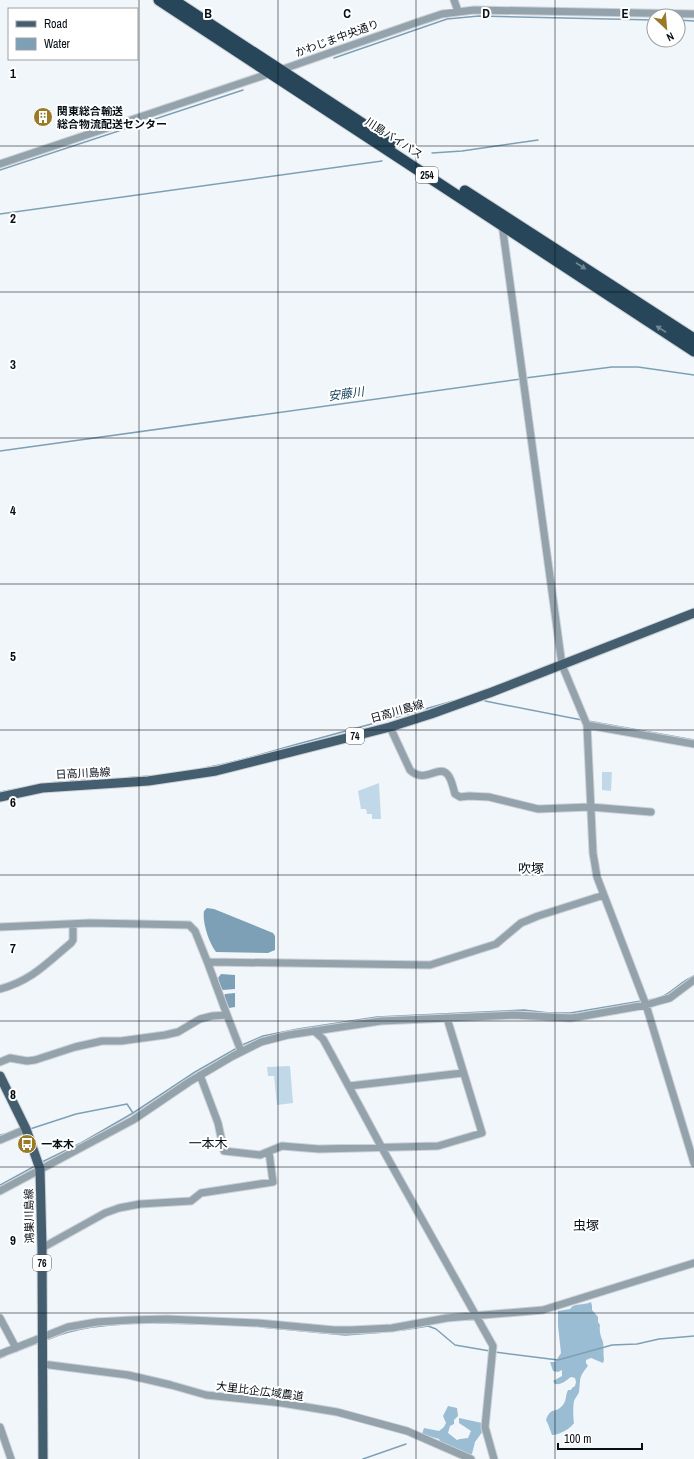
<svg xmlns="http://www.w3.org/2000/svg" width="694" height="1459" viewBox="0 0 694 1459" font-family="'Archivo Narrow','Noto Sans JP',sans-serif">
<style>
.green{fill:#c1d8e8}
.forest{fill:#9bbdd4}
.water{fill:#7ea0b6}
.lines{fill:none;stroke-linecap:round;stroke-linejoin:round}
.stream{stroke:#7ea0b6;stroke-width:1.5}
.minor-casing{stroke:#cbd1d6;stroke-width:9}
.major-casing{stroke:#cbd1d6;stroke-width:11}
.highway-casing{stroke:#cbd1d6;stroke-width:13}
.minor{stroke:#94a2ac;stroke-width:7}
.major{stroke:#445e6f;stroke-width:9}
.highway{stroke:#274659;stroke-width:11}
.oneway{fill:#738793}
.grid{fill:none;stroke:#060f16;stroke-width:1;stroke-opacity:0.55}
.labels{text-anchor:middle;stroke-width:4;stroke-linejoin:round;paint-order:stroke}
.shield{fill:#fff;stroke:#51575c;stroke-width:1}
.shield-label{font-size:10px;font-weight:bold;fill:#060f16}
.street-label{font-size:11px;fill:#060f16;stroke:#fff}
.poi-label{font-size:11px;font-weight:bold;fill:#060f16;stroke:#fff;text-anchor:start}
.water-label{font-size:12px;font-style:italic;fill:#103c54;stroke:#fff}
.quarter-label{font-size:13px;fill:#060f16;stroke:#fff}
.grid-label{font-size:13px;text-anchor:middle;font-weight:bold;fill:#060f16;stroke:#fff;stroke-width:4;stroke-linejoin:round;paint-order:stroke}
</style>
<rect width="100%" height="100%" fill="#f1f6fa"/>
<path class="green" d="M602,772H612L611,791L602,790Z
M379,783L381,819H372V814H367L366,809H361L358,791Z
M290,1066L293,1103L277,1105L274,1076H268L267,1067Z"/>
<path class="forest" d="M591,1302L592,1306V1310L598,1317V1322L600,1325C599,1333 601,1336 603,1342C604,1348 603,1354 604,1360L603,1363L591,1358L586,1360V1363L588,1366C578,1378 581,1378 579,1392C578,1395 575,1398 574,1401C573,1406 573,1417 574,1423C570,1429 559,1435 552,1435L548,1424L546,1420C551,1406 555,1414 562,1406C567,1401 565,1396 568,1390H571L572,1388L575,1386L576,1382L575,1378L571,1377C565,1381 562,1385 555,1384L553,1381L562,1376V1370L558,1372L553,1371L550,1362H555L561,1353L558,1326V1311L570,1309C575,1302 583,1306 591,1302Z
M448,1406L457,1408L458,1416L454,1420V1424L450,1426L448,1433L457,1440L460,1439L468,1438L471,1431L459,1423V1418L482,1423L483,1431L475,1442L472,1454L467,1455L461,1451L441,1443L439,1439L422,1434L424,1428L439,1431L444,1427L446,1423L443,1416Z"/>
<path class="water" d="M207,908L214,909L273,933L275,936V950L268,953L216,952C209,943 202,922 204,911Z
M221,974L235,975V989L223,990L221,988L218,978Z
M235,993V1007L229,1008L224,996L225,994Z"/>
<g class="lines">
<path class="stream" d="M678,20L694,21
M334,58L447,19L479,16L654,20
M432,153L462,151L538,140
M0,170L243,90
M0,214L382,161
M525,378L612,367H638L694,375
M0,451L521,379
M485,701L582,720
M588,721L694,740
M204,768C239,762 274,750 309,741C357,728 405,715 453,701
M124,778L150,776
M95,780L113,779
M48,783L88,780
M0,792L27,787
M661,997C673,992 681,981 694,976
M647,1000L655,999
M242,1045L263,1036L298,1029L377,1017L524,1010L549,1013H570L641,1001
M30,1129L76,1114L127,1104L133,1113
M0,1135L5,1134
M42,1162L81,1143L133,1113L195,1072L237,1048
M0,1185L35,1166
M155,1323L208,1324
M261,1327L345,1335L385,1332
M403,1330L428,1326L436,1329L455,1345L490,1351
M46,1340C77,1327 104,1325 138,1323
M495,1352L558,1360L612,1345L637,1344L659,1339L694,1336
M12,1353L38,1343
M0,1358L5,1356
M363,1459L406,1444"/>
<g class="minor-casing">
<path id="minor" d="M454,0L458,11
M0,164L289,67L421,21L442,14L474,10L694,14
M502,224L562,665L587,725L593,853L597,877L646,1005L694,1163
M587,725L694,744
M390,727L410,770C425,785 439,763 448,775C452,780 453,788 455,794L460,797L469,796L489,797L538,809L590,807L651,812
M0,927L90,923L189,925L195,931L207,961L210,962L430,965L496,944L521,923L538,916L604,895
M207,961L227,1015
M0,989C31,981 47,963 71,943L73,940V924
M314,1031L323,1039L328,1048L382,1148L493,1346L485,1427L494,1459
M0,1062L10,1058L27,1061L35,1060L75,1047L102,1041H121L165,1035L178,1032L200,1019L212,1016L227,1015L241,1051
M200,1075L218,1123L224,1151L260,1155L282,1146L319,1149L438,1146L482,1133L447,1018
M349,1086L463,1073
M0,1140L26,1129
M0,1191L133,1120L189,1082L233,1056L261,1042L288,1035L381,1021L513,1015L570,1018L578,1017L646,1005L659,1001L670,998L694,980
M42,1248L105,1213L119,1208L140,1204L191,1201L201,1193L273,1182L269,1152
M0,1318L16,1348
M0,1354L68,1327L97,1322L131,1320L167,1319L258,1323L334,1330H352L392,1328L447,1318L543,1310L694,1263
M42,1364L128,1375L171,1385L206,1395L282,1403L337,1412L407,1431L471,1459
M0,1427L11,1459"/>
</g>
<g class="major-casing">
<path id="major" d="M0,797L42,788L148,781L216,771L390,727L431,714L492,692L694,613
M0,1076L26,1129L40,1169L42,1248L43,1459"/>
</g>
<g class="highway-casing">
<path id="highway" d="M159,0L694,351
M173,0L392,143
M465,191L694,339"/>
</g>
<use href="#minor" class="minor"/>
<use href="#major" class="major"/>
<use href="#highway" class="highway"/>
</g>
<defs><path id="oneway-solid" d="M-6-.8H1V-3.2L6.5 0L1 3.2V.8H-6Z"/></defs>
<g class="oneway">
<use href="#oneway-solid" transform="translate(581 266) rotate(33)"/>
<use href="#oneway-solid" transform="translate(661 329) rotate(-147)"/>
</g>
<path class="grid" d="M139,0V1459M278,0V1459M416,0V1459M555,0V1459M0,146H694M0,292H694M0,438H694M0,584H694M0,730H694M0,875H694M0,1021H694M0,1167H694M0,1313H694"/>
<defs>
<g id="building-disc" transform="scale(1)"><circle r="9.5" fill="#9a7a24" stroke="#fff"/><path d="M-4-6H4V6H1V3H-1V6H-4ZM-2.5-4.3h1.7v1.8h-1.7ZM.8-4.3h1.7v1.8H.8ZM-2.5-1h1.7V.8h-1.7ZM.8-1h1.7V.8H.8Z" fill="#fff"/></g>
<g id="bus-disc" transform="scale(1)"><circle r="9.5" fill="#9a7a24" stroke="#fff"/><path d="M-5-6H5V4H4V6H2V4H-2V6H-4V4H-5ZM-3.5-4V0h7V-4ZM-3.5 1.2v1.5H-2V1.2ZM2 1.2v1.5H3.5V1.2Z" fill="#fff"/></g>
</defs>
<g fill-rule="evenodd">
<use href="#building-disc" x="43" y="117"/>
<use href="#bus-disc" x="27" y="1144"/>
</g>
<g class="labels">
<g class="shield">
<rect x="416" y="167" width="22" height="16" rx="3"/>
<rect x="346" y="728" width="18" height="16" rx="3"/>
<rect x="33" y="1255" width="18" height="16" rx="3"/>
</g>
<g class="shield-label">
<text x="427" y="179">254</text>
<text x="355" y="740">74</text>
<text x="42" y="1267">76</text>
</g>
<g class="street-label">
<text transform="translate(337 38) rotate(-20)" y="4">かわじま中央通り</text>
<text transform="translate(394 138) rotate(33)" y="4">川島バイパス</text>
<text transform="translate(397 711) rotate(-16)" y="4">日高川島線</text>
<text transform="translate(83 773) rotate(-3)" y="4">日高川島線</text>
<text transform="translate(29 1216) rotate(-91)" y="4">鴻巣川島線</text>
<text transform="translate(260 1391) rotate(7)" y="4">大里比企広域農道</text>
</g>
<g class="poi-label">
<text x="57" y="115">関東総合輸送<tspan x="57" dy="13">総合物流配送センター</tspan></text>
<text x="41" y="1148">一本木</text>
</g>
<g class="water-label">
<text transform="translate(346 394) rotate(-8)" y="4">安藤川</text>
</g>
<g class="quarter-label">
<text x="531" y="873">吹塚</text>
<text x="208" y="1148">一本木</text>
<text x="586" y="1230">虫塚</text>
</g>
</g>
<g class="grid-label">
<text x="208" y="18">B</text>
<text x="347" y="18">C</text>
<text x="486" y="18">D</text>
<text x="625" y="18">E</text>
<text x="13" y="78">1</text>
<text x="13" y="223">2</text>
<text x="13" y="369">3</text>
<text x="13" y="515">4</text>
<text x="13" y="661">5</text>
<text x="13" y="807">6</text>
<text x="13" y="953">7</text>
<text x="13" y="1099">8</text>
<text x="13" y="1245">9</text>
</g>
<rect x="8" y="8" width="130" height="52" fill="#ffffff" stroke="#9b9fa2"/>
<rect x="16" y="21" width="20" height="6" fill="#445e6f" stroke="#9b9fa2"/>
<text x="44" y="28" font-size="12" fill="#060f16">Road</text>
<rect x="16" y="38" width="20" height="12" fill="#7ea0b6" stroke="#9b9fa2"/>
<text x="44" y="48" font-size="12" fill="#060f16">Water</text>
<g transform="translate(666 28) rotate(154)"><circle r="19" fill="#ffffff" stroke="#9b9fa2"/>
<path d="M0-3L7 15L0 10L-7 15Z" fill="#9a7a24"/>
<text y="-6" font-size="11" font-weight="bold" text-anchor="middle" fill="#060f16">N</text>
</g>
<path d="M558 1443v6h84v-6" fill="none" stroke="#060f16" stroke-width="2"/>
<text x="564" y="1443" font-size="12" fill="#060f16" stroke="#ffffff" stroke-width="3" paint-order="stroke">100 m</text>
</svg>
